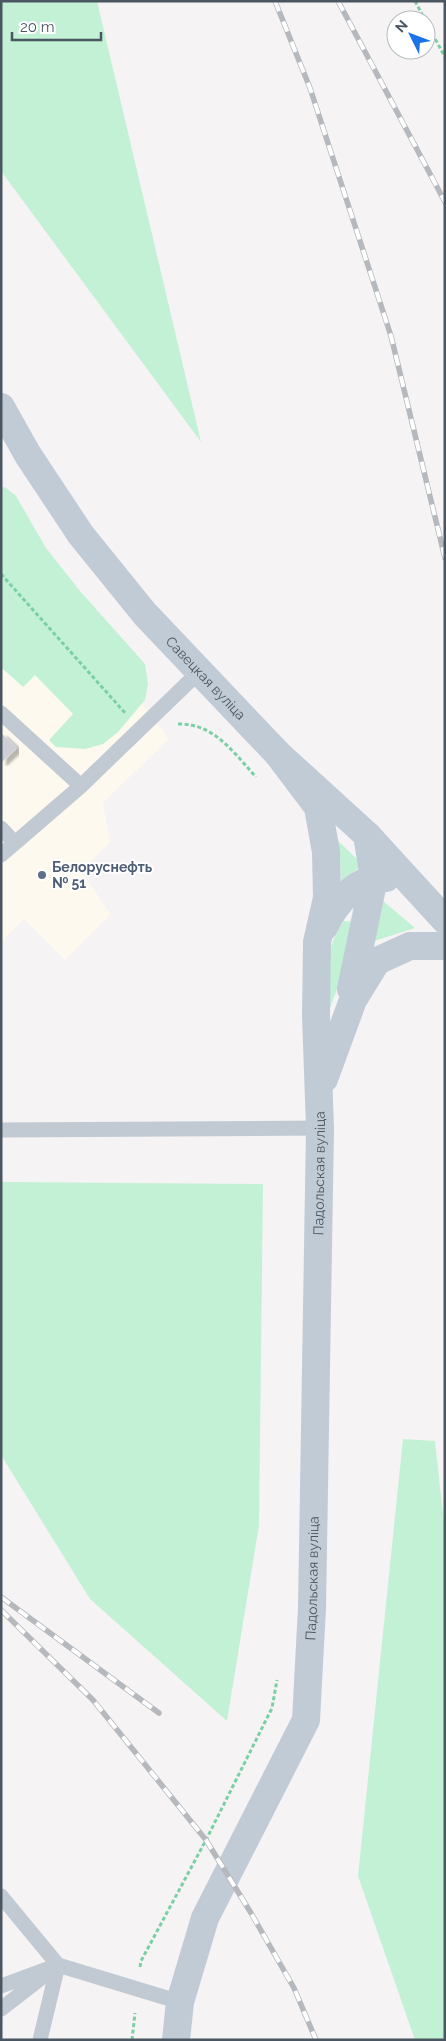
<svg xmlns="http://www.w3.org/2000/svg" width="446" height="2041" viewBox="0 0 446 2041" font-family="Raleway,sans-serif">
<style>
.commercial{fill:#fdf9ef}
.green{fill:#c3f1d5}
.building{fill:#cdcfd5;stroke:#d7d9de;filter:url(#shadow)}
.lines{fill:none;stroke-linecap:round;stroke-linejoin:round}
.path{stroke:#7ad0a6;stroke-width:3;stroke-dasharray:4 2.5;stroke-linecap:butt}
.lane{stroke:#c1cad2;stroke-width:15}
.secondary{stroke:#c1cbd6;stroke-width:28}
.rail-casing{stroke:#b5b8bd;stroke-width:5.5}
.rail{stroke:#fff;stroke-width:4;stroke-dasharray:11;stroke-linecap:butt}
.service-dot{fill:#5c6f8a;stroke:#fff;stroke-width:2}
.labels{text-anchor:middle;stroke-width:4;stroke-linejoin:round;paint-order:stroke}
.street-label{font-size:14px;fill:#4a5661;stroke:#fff}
.service-label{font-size:14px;font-weight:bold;fill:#4e5e75;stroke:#fff;text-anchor:start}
</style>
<defs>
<filter id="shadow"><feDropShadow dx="5.5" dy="3" stdDeviation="1" flood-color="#0004"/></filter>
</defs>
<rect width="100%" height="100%" fill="#f5f3f3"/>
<path class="commercial" d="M1,516L169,739L103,803L110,842L81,871L111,914L65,960L24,919L1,942Z"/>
<path class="green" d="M1,1H97L201,442L1,171Z
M5,487L16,496L46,548L80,591L145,664L148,684L145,700L118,732L103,744L85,749L56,747L49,740L73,714L35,675L23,687L3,669L1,670V488Z
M331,834L363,865L341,881L340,856Z
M382,900L415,928L374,941Z
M344,921L355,922L351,952L325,1021C326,986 322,950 344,921Z
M1,1182L263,1184L259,1525L227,1721L90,1599L1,1455Z
M403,1439L435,1441L445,1532V2040H415L358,1876Z"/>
<path class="building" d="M1,733L17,748L1,763Z"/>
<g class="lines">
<path class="path" d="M415,1L425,20
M426,22L445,57
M1,574L126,714
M178,724C214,723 234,753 256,777
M140,1967L141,1961L206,1840L272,1708L277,1680
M132,2040L135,2013"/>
<path class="lane" d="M1,713L81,786
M1,828L15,843L81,786L200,671
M1,855L15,843
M1,1130L320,1128
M1,1896L58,1965
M1,1986L58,1965L180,2002
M1,2009L45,1975
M40,2040L58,1965"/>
<g class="secondary">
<path id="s1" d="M1,407L28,455L81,535L145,614L278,754L367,835L445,920"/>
<path d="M324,927C336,902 357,877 386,878"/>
<path d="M351,989L374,878L367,835"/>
<path d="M324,1079L353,1000L377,961L410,946H445"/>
<path id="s2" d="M176,2040L180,2002L205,1918L306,1720L312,1608L320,1128L316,1015L317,942L327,898L326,852L318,807L278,754"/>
</g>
<g class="rail-casing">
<path id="rail" d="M275,1L310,88L391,336L445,558
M338,1L445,202
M1,1597L159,1713
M1,1610L93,1700L206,1840L251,1913L294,1988L316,2040"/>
</g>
<use href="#rail" class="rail"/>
</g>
<circle class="service-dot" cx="42" cy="875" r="5"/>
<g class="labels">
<g class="street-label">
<text dy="5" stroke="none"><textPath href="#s1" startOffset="341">Савецкая вуліца</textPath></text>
<text dy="5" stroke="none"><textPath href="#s2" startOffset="895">Падольская вуліца</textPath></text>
<text dy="5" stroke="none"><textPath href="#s2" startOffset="490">Падольская вуліца</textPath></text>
</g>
<g class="service-label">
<text x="52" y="872">Белоруснефть<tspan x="52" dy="16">№ 51</tspan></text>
</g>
</g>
<rect width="446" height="2041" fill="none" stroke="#4a5661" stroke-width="5"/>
<g transform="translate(411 35) rotate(312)"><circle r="24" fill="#ffffff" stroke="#b7bbc0"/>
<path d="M0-4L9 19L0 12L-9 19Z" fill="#1a73e8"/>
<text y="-8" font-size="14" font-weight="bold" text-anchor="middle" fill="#4a5661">N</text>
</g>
<path d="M12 32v8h89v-8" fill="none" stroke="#4a5661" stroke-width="2.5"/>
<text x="20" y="32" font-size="15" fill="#4a5661" stroke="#ffffff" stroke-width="4" paint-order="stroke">20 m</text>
</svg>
